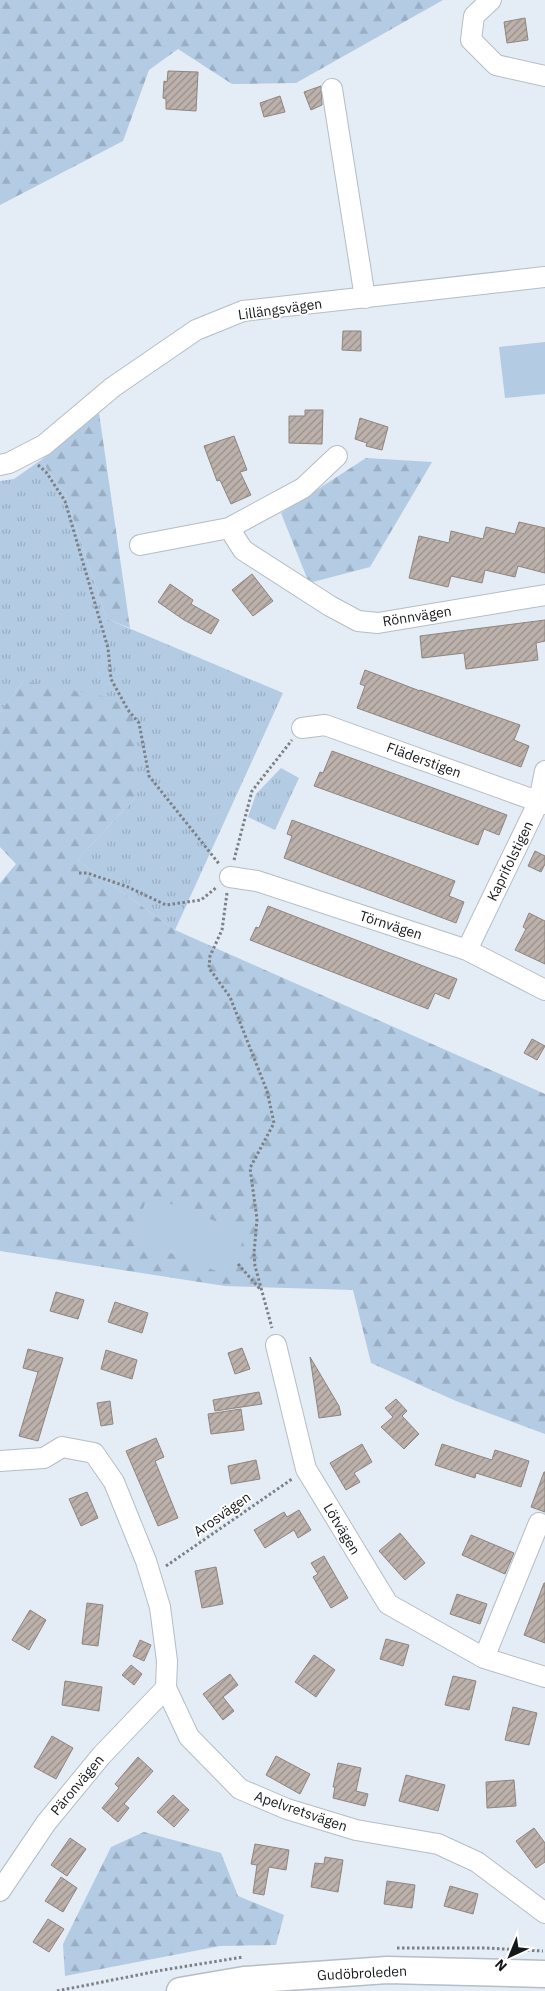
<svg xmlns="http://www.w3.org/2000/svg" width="545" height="1991" viewBox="0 0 545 1991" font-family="'IBM Plex Sans',sans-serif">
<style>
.grass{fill:url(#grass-tufts)}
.forest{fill:url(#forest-firs)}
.pitch{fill:#b3cbe3}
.building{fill:url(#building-hatch);stroke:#8f857f}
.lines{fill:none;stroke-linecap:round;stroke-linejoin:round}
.minor-casing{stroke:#b5bdc6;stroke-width:22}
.major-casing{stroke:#b5bdc6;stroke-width:29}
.path{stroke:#7b8086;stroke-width:3;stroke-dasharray:2.5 2.5;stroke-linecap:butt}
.minor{stroke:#fff;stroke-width:20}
.major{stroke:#fff;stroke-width:26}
.labels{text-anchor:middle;stroke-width:4;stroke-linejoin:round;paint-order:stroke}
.street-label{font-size:14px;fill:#15181b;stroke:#fff}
</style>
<defs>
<pattern id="grass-tufts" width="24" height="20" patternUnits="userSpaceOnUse" patternTransform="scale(1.25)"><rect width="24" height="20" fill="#b3cbe3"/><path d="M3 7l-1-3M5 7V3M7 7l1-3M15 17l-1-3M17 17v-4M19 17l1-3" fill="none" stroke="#99aec2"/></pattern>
<pattern id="forest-firs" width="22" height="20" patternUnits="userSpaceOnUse" patternTransform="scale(1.25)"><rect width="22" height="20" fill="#b3cbe3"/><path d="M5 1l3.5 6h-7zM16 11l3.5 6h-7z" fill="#99aec2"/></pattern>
<pattern id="building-hatch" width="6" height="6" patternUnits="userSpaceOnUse" patternTransform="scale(1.25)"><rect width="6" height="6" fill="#bcb1ab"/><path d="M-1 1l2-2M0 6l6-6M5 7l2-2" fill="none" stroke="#988f8a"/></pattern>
</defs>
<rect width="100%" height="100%" fill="#e4ecf5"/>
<path class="grass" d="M41,460L65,494L107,619L283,693L175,930L77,860L136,797L24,681L0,712V481L14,479Z
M281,768L299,778L275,830L248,817L256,794Z"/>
<path class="forest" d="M0,0H443L296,83L232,84L178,49L149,70L123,141L0,205Z
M99,413L130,628L107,619L65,494L41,460Z
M366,458L432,462L370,567L309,583L281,513Z
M24,681L133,702L136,797L77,860L175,930L545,1094V1434L456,1401L371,1363L353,1290L225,1286L0,1251V883L16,864L0,847V712Z
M144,1832L221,1853L238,1896L284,1915L276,1945L220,1946L65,1976L63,1944L111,1847Z"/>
<path class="pitch" d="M545,342V394L505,398L499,347Z
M148,1195L246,1233L229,1276L132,1238Z"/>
<path class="building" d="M525,18L528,40L507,43L504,22Z
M168,71L198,72L196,111L166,109V99L163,98L164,81L167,82Z
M321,86L322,105L311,110L304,92Z
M280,96L285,112L264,117L260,103Z
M343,331H361V351L342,350Z
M305,410H323L322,444L289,443V416H305Z
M360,418L388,427L382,450L366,446L367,443L355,439Z
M234,436L247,470L240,472L251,495L231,504L220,480L217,481L204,446Z
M519,522L545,528V573L518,566L515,577L485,570L482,583L451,576L448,587L409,578L419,536L449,543L451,531L483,539L486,527L515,534Z
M252,574L273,601L253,616L232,590Z
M170,584L193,600L191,604L219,620L211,634L184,620L158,602Z
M545,620V641L536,643L538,660L466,669L464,653L422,658L420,636Z
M365,670L420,691V690L520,725L514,740L529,746L521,767L357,708L365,686L360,684Z
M332,751L507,815L499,835L484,829L478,845L314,786L320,772L323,773Z
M292,820L455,881L449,896L464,902L456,923L284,858L292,836L287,834Z
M535,851L545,856V864L541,872L528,866Z
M268,906L457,979L449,999L435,993L428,1009L250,940L256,927L259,928Z
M529,913L545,921V964L515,950L526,929L523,927Z
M532,1039L545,1046L537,1060L524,1053Z
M56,1292L84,1300L78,1319L50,1311Z
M115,1302L148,1313L142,1333L108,1322Z
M242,1348L250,1369L235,1374L228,1353Z
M28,1349L63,1358L38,1441L19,1436L38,1372L23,1368Z
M106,1350L137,1360L132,1379L101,1369Z
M310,1357L339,1406L341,1415L319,1418Z
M259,1392L262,1404L215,1411L213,1400Z
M396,1399L407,1411L402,1416L419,1434L404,1449L381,1427L393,1417L385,1408Z
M110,1401L113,1424L101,1426L97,1403Z
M241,1409L244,1430L211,1434L208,1414Z
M156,1438L164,1457L155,1461L178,1518L158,1526L126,1451Z
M362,1444L372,1462L354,1473L360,1482L346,1490L330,1463Z
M442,1444L492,1460L495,1450L529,1461L521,1487L476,1473L475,1478L435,1465Z
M256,1460L260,1479L231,1484L228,1466Z
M544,1472H545V1512L531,1507Z
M87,1492L98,1518L81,1526L69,1499Z
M299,1510L311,1530L298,1538L294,1530L265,1548L254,1530L284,1512L287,1517Z
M400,1533L425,1563L405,1580L379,1551Z
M471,1535L514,1553L505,1574L462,1555Z
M324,1556L348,1598L331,1608L313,1577L318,1574L311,1563Z
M216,1567L223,1604L202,1608L195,1571Z
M544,1583H545V1643L524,1635Z
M457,1594L487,1604L480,1624L450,1614Z
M87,1603L103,1605L98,1646L82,1644Z
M30,1610L46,1620L29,1650L12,1640Z
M386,1639L409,1645L403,1666L380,1659Z
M140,1640L151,1645L144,1661L133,1656Z
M314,1655L335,1670L316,1697L295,1682Z
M131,1665L142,1674L134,1685L122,1675Z
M230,1674L238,1685L223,1697L234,1711L223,1720L203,1694Z
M453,1676L476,1681L469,1710L445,1705Z
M65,1681L102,1687L99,1711L62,1705Z
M513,1707L537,1713L529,1745L505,1740Z
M52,1736L73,1748L56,1779L34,1767Z
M276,1756L310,1774L300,1794L266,1775Z
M138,1757L153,1771L124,1804L129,1808L118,1822L102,1808L119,1788L115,1784Z
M338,1763L361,1768L356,1791L368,1794L365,1806L333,1798L335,1787H333Z
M406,1775L445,1785L438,1811L399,1801Z
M514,1780L516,1806L487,1808L486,1782Z
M173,1795L189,1810L174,1827L157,1812Z
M534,1828L545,1843V1862L536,1868L516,1841Z
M70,1838L86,1849L67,1876L51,1865Z
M255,1844L289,1850L286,1870L269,1867L264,1895L253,1893L257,1865L251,1864Z
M325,1857L343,1860L338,1892L311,1887L315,1863L324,1864Z
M61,1877L77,1888L63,1912L45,1901Z
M387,1881L415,1885L412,1908L384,1904Z
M450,1886L478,1894L473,1914L444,1906Z
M48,1919L64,1929L49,1952L33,1942Z"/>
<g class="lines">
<g class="minor-casing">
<path id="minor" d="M491,0L474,16L471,40L496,65L545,76
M332,89L365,298
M0,465L9,463L44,445L113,387L196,330L243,311L545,277
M229,528L303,488L337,456
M140,545L229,528L243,550L330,606L358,621L378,623L545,595
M302,728L325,725L545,804
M230,877L257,881L467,950L545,990
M467,950L539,801L545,771
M276,1345L306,1469L388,1604L484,1658L545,1677
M0,1461L44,1458L62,1447L94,1453L114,1482L146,1561L160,1607L167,1661L166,1688L189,1737L240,1789L287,1809L356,1830L438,1844L477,1862L545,1913
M484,1658L539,1523
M0,1891L46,1823L101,1756L166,1688"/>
</g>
<g class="major-casing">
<path id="major" d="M180,1991L244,1980L387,1970L545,1974"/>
</g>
<path class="path" d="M38,465L46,472L65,501L108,648L111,679L128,710L139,723L149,776L220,865
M234,860L252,791L292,740
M79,873H87L128,887L166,905L201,900L217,887
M227,893L222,930L210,956L209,968L230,997L267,1091L274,1123L250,1168L257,1219L254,1253L255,1266L272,1328
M238,1264L260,1289
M166,1566L292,1479
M397,1948H485L543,1951
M57,1991L163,1970L243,1957"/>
<use href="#minor" class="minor"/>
<use href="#major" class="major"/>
</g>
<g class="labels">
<g class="street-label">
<text transform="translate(280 309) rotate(-8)" y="5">Lillängsvägen</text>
<text transform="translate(417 616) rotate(-9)" y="5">Rönnvägen</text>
<text transform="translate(424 760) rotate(20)" y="5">Fläderstigen</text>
<text transform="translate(510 861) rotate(-64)" y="5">Kaprifolstigen</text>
<text transform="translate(391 925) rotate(18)" y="5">Törnvägen</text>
<text transform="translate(222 1514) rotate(-35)" y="5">Arosvägen</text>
<text transform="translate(342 1529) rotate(59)" y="5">Lötvägen</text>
<text transform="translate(77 1785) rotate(-50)" y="5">Päronvägen</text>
<text transform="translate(301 1811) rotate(19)" y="5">Apelvretsvägen</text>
<text transform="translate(362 1973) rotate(-3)" y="5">Gudöbroleden</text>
</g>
</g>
<g transform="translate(510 1956) rotate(224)" stroke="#ffffff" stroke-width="4" paint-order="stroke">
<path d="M0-4L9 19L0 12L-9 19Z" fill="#15181b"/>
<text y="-8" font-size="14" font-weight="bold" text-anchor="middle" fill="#15181b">N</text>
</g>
</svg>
